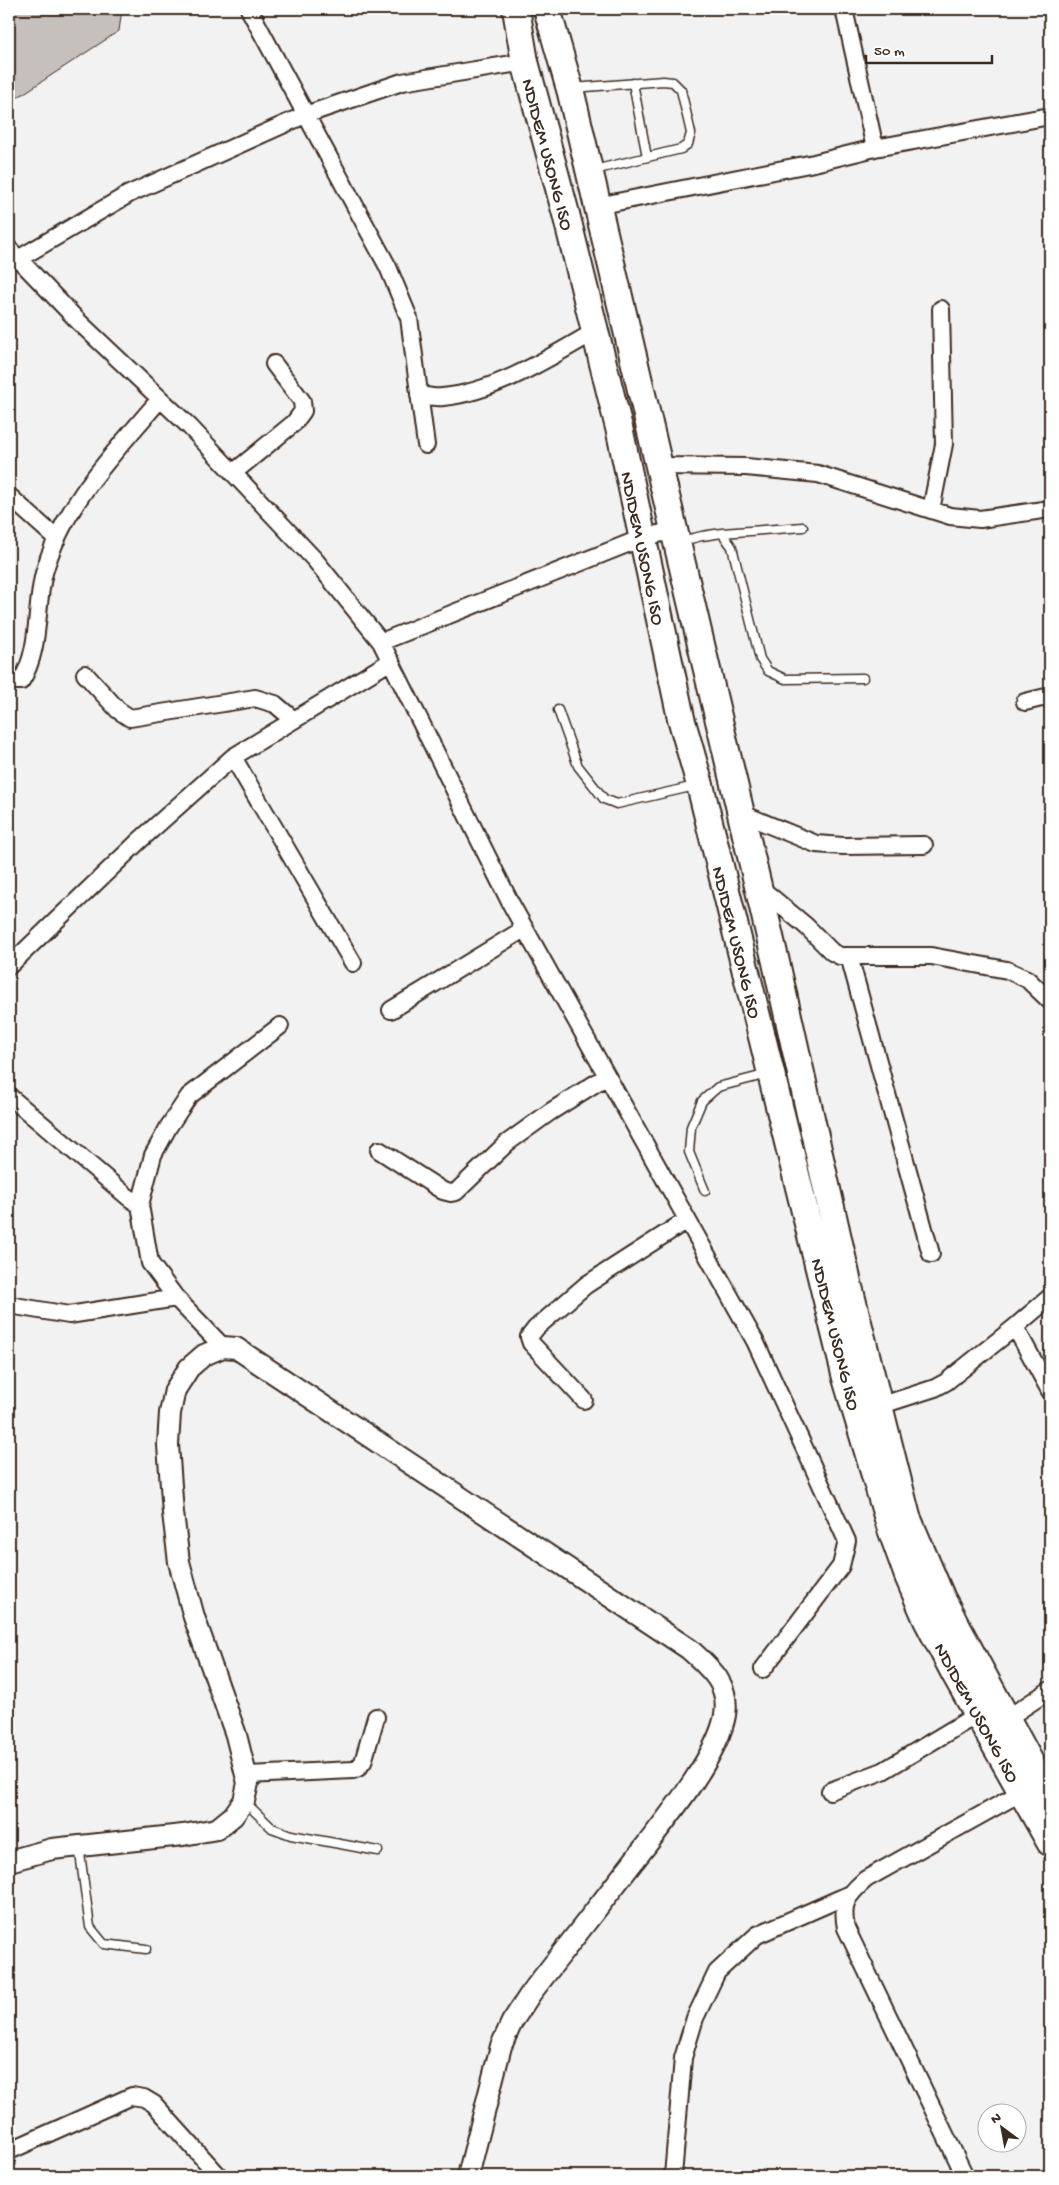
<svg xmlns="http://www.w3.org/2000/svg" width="1059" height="2185" viewBox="0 0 1059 2185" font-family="'Gochi Hand',sans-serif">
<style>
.building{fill:#c6c0bd;stroke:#3b2a1e}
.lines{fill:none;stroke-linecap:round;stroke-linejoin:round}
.service-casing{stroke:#3b2a1e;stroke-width:11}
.minor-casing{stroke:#3b2a1e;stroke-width:20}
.tertiary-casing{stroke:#3b2a1e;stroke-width:24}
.trunk-casing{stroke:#3b2a1e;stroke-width:30}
.service{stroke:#fff;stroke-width:8}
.minor{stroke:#fff;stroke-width:16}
.tertiary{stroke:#fff;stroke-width:20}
.trunk{stroke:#fff;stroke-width:26}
.labels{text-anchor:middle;stroke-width:4;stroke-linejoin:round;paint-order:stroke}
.street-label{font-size:19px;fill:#3b2a1e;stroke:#fff}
</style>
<rect width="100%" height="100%" fill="#f3f2f2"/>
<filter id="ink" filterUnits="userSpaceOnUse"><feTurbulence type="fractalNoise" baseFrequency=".02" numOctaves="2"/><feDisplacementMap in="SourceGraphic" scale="10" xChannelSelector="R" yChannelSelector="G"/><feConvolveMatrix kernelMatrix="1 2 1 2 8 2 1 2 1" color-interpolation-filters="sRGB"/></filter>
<g filter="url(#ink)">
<path class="building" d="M9,9H122L119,31L9,103Z"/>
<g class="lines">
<g class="service-casing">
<path id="service" d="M633,83L647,157
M573,88L663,81L673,82L681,90L691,133L688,144L681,149L594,170
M722,533L803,527
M681,541L702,536L722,533L732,547L760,659L768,671L785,679L863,678
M558,710L578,766L604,799L617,804L695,786
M705,1191L689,1152L691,1127L702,1101L718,1087L768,1074
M244,1801L272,1828L291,1835L378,1851
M79,1846L90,1927L104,1944L146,1949"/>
</g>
<g class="minor-casing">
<path id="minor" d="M249,9L388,267L409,318L426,445
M844,9L875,148
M597,206L814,163L875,148L1050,116
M9,249L79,322L190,427L315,560L381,642L511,904L755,1341L847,1541L841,1566L763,1669
M18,259L129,194L305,115L402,82L525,62
M419,395C427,396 435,398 443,397C496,392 549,358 594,332
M659,466L746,467L818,474L950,516L980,519L1050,509
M233,473L294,423L303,411L302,401L274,364
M9,496L57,539
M931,510L944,444L941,309
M381,642L642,538L674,530
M85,674L118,710L130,718L255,698L275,704L294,720
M9,681H21C41,650 35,607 44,573C63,504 115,452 160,399
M1025,702L1050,696
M233,757L353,963
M740,813L816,844L843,846L924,845
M759,887L806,926L832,952L840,956H931L1007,970L1027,979L1050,1001
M849,956L931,1254
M9,966L139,841L233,757L391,661
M391,1010L524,929
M9,1096L128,1197L140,1205
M379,1150L443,1191L451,1193L456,1192L507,1143L550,1112L607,1076
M9,1305L69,1315L176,1298
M1015,1327L1050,1391
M223,1347L176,1298L150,1263L140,1205L153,1155L169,1126L189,1096L280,1026
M584,1400L531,1343L529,1337L536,1328L586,1285L687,1220
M879,1406L935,1388L946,1382L1015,1327L1050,1297
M1006,1719L1050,1690
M246,1775L353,1770L358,1768L363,1762L376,1717
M830,1791L883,1771L978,1714
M9,2151L132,2096L144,2098L154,2104L219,2176
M673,2176L683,2058L695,2018L717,1972L757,1935L848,1895
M965,2176L846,1928C841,1902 847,1896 866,1879L1022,1792"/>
</g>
<g class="tertiary-casing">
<path id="tertiary" d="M9,1861L52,1849L183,1835L217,1829L233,1816L244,1801L248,1783L236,1735L194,1617L179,1562L173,1513L168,1445L170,1413L175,1390L189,1368L204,1355L223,1347L236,1348L689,1649C710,1668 730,1684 725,1715C718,1758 660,1827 633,1862C599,1906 565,1950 531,1993L512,2022L501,2046L468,2176"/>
</g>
<g class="trunk-casing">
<path id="trunk" d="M516,9L525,62L566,214L620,432L681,718L700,785L846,1378L891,1529L908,1576L927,1620L954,1672L1050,1842
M547,9L571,93L775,958L848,1283L907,1517L942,1599L1050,1799"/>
</g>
<use href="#service" class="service"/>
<use href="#minor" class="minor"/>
<use href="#tertiary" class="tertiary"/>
<use href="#trunk" class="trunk"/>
</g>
</g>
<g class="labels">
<g class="street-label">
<text transform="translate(549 154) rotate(75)" y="7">NDIDEM USONG ISO</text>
<text transform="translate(644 548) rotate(78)" y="7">NDIDEM USONG ISO</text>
<text transform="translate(738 942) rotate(76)" y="7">NDIDEM USONG ISO</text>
<text transform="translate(837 1334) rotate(76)" y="7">NDIDEM USONG ISO</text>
<text transform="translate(978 1712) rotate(61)" y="7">NDIDEM USONG ISO</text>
</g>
</g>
<rect width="1059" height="2185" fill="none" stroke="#fff" stroke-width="30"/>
<rect x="15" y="15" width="1029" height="2155" fill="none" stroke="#3b2a1e" stroke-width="2" filter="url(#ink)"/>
<g transform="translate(1002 2128) rotate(328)"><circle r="24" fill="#ffffff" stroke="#b1aaa5"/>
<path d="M0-4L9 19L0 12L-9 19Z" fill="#3b2a1e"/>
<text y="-8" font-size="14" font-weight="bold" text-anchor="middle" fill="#3b2a1e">N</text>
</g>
<path d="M866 55v8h126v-8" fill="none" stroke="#3b2a1e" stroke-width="2.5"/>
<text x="874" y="55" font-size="15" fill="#3b2a1e" stroke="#ffffff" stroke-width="4" paint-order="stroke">50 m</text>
</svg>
